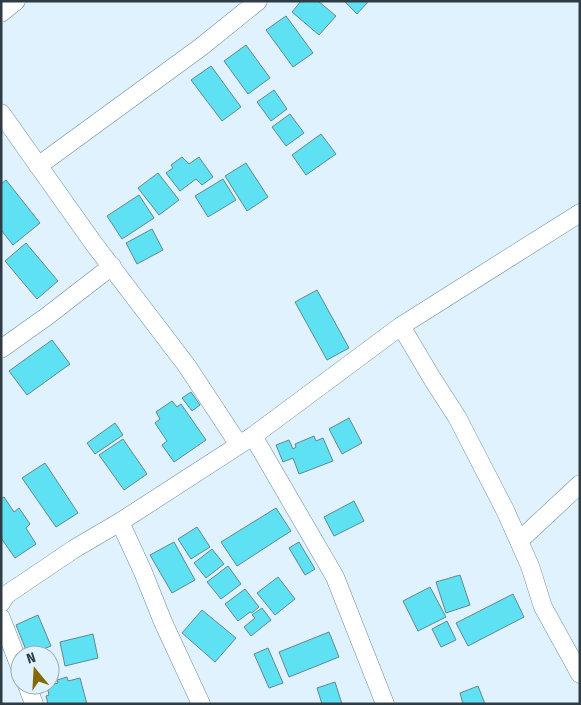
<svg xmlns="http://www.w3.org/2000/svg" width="581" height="705" viewBox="0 0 581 705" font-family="'Fira Sans Condensed',sans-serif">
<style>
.building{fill:#5ee2f3;stroke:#62888d}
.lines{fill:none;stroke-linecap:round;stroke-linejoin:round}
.minor-casing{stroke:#6e8a9c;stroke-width:19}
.minor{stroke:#fff;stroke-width:18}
</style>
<rect width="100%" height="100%" fill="#dff2fe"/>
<path class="building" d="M301,1H318L336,16L319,35L292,12Z
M344,1H369L357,14Z
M286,16L313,53L293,67L266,30Z
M246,45L270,78L248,94L224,61Z
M211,66L241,107L222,121L191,80Z
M274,90L287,109L271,121L257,102Z
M290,114L304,133L286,146L272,127Z
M321,134L336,154L306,175L292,155Z
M182,157L189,164L199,157L213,177L202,185L196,179L180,191L166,173L173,168L171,165Z
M246,163L268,197L247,211L225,176Z
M158,173L179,200L159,215L138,188Z
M223,179L236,200L208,217L195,196Z
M6,180L40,223L13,245L1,230V184Z
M139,195L154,218L122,239L107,216Z
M152,229L163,250L137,264L126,243Z
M26,243L58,281L37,299L5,261Z
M317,290L349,348L327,360L295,302Z
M52,340L70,364L27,395L9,371Z
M191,392L200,405L192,411L182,398Z
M172,401L177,407L181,404L206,440L174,462L162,445L167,441L155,423L160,419L156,412Z
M349,418L362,443L342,454L329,429Z
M115,423L123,435L95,454L87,443Z
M314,436L316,441L323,438L333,461L299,474L293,458L283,462L276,445L289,440L293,449L296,447L295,444Z
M123,439L147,474L124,490L99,455Z
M45,463L78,513L56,527L22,478Z
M4,497L14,512L19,508L30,524L26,528L36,544L15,558L1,538V499Z
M354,501L364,521L334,536L324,517Z
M276,508L291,531L237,566L221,542Z
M197,527L210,547L191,559L178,539Z
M174,542L195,580L172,593L150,555Z
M299,542L315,569L305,575L289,548Z
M212,549L224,564L206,578L194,563Z
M228,566L241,584L221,599L207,582Z
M460,575L470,605L446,613L436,582Z
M278,577L295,599L275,615L257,593Z
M430,587L446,617L418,631L403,601Z
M245,589L259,607L252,613L250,612L238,621L225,604Z
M513,594L524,617L468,646L456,623Z
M262,608L271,620L251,636L244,627L255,618L252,615Z
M202,610L236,638L215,662L182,633Z
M38,615L51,646L28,655L16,625Z
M447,621L456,640L441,647L432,629Z
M329,632L339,657L289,677L279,652Z
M93,634L98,658L65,666L60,642Z
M268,648L283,683L269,688L254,654Z
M67,677L68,681L80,678L87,704H48L46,696L49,695L47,686L58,683L57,680Z
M335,682L342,704H322L317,688Z
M478,686L485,704H463L460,693Z"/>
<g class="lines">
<g class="minor-casing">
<path id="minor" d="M1,13L16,1
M1,113L94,244L187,366L239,445
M38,166L201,47L258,1
M401,326L433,380L457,417L505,510L530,566L543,607L580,674
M1,349L46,317L112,266
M253,436L335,577L385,704
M120,522L143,572L163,622L201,704
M520,540L580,484
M1,603L6,595L74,549L120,522L253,436L401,326L580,213
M1,618L20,667
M27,685L34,704"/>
</g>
<use href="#minor" class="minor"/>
</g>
<rect width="581" height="705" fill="none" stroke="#303c44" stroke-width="5"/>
<g transform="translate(35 670) rotate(342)"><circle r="24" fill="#dff2fe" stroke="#99a9b4"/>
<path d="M0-4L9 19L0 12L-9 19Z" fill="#826902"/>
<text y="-8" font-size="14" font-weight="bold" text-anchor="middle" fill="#303c44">N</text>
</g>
</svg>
